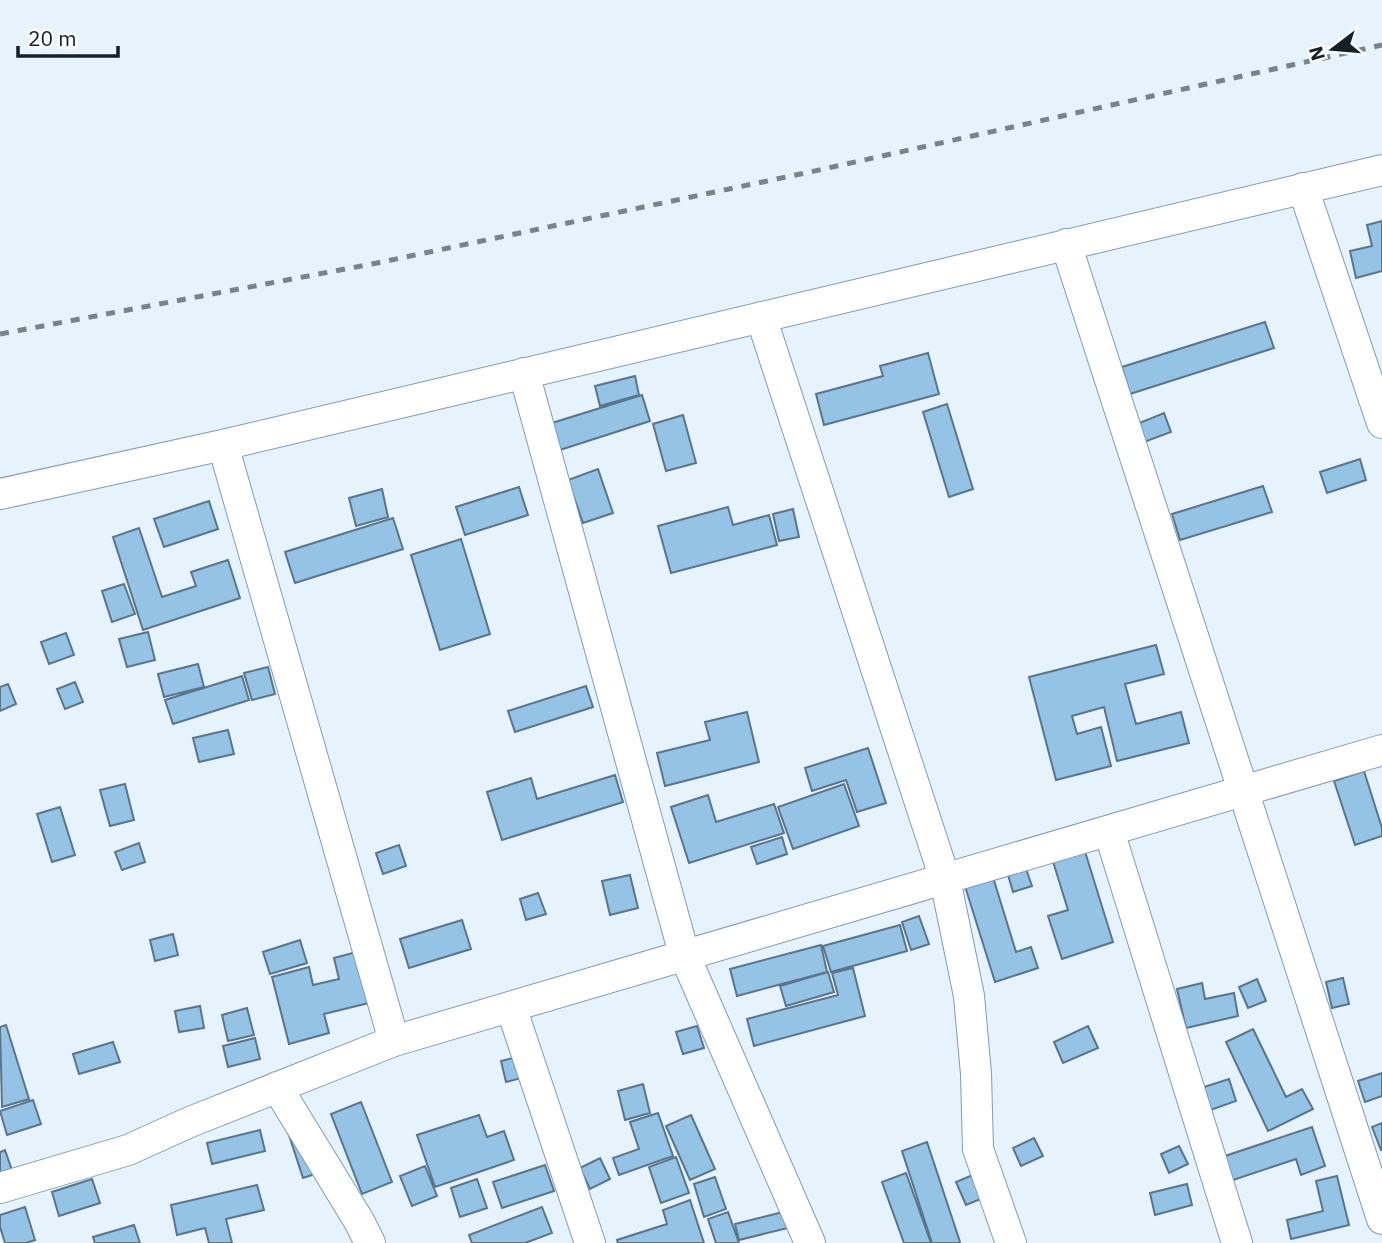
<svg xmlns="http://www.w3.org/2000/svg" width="1382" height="1243" viewBox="0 0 1382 1243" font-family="'IBM Plex Sans',sans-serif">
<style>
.building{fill:#95c3e6;stroke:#5a758a;stroke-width:2}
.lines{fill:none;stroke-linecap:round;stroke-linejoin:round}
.minor-casing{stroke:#809db3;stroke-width:32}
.minor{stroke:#fff;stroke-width:30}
.rail{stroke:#78848d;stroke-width:5;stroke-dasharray:9 9;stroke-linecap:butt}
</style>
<rect width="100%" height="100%" fill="#e6f2fc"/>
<path class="building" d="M1382,221V271L1356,278L1350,251L1372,246L1367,225Z
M1265,322L1274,348L1130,394L1122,367Z
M928,353L939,394L824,425L816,394L883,376L880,366Z
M635,376L639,395L600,406L595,386Z
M642,395L650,421L560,450L552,423Z
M947,404L973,489L949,497L923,412Z
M1164,413L1171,432L1144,442L1137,424Z
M683,415L696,463L666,471L653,424Z
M1360,459L1366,480L1327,493L1320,472Z
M598,469L613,513L583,523L568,480Z
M1263,486L1272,512L1180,540L1172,514Z
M519,487L528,515L465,535L456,507Z
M382,489L388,517L356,526L349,498Z
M209,501L218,529L164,547L154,519Z
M728,507L733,525L769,515L777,545L671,573L658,526Z
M793,509L799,537L779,541L773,514Z
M393,518L403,549L295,583L285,552Z
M139,528L162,597L196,586L191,572L228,560L240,598L143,630L113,537Z
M461,539L490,634L440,650L411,555Z
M124,584L135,614L112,622L102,591Z
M148,632L155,660L127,667L119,639Z
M66,633L74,655L49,664L41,642Z
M1156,645L1164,674L1125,684L1136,724L1181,712L1189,743L1117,761L1104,707L1072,716L1077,734L1101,727L1111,766L1056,780L1029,677Z
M198,664L204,687L164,697L158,674Z
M268,667L275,694L252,700L244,673Z
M242,676L249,700L173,724L165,700Z
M75,682L83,702L65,709L57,689Z
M8,684L16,704L0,711V687Z
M586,686L593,707L515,732L508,711Z
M747,712L759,762L665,786L657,753L710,740L705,722Z
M228,730L234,754L199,762L193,738Z
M868,748L886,803L857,812L846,780L812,791L805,768Z
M1364,771L1382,828V836L1355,845L1334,781Z
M615,775L623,802L502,840L487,792L531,778L537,799Z
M125,784L134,820L110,826L100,790Z
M844,784L859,826L793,849L778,807Z
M708,795L716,822L774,804L784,833L689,863L671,807Z
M60,807L75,855L52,862L37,814Z
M782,837L787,854L757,864L751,847Z
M139,843L145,862L122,870L115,852Z
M399,845L406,866L383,874L376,853Z
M1083,845L1113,942L1062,959L1048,916L1068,910L1051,855Z
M1024,863L1032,886L1013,892L1006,868Z
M992,874L1016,952L1031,947L1038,968L995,982L964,883Z
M630,875L638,908L610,915L602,881Z
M538,893L546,914L526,920L520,899Z
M919,916L929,944L911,950L902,922Z
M462,920L471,949L409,968L400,939Z
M900,925L907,951L831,972L823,946Z
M173,934L178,955L155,961L150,940Z
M300,940L307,963L270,974L263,952Z
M821,945L827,972L737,996L730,969Z
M364,950L377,1001L324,1014L329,1033L289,1044L272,977L309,967L313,985L339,979L334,958Z
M853,968L865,1016L754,1046L747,1019L838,995L832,973Z
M828,972L834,992L786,1006L780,986Z
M1343,978L1349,1004L1332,1008L1326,982Z
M1257,979L1266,1001L1248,1008L1239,987Z
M1202,983L1205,999L1234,993L1238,1016L1186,1028L1177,989Z
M200,1006L204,1028L179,1032L175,1011Z
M247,1008L254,1035L228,1041L222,1015Z
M6,1025L29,1099L2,1107L0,1027Z
M697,1026L704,1048L683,1054L676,1032Z
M1088,1026L1098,1048L1063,1063L1054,1042Z
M1253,1029L1286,1097L1302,1089L1313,1109L1268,1131L1226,1042Z
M255,1038L260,1059L228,1067L223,1046Z
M113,1042L120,1062L79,1074L73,1054Z
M521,1056L525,1077L506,1082L501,1061Z
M1382,1073V1096L1365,1102L1358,1081Z
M1229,1079L1236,1101L1205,1112L1198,1089Z
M643,1084L650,1113L625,1120L618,1091Z
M33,1100L41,1124L7,1135L0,1111Z
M361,1102L392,1182L362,1194L331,1114Z
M658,1113L673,1156L619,1175L613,1158L639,1149L630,1122Z
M479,1115L487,1137L504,1131L514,1160L435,1187L417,1135Z
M691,1115L715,1169L690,1180L666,1126Z
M1382,1123V1150H1381L1372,1127Z
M286,1126L327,1170L303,1178Z
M1312,1127L1325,1166L1301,1175L1296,1159L1224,1183L1216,1159Z
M260,1130L265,1151L212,1164L207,1143Z
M1034,1138L1043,1156L1021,1166L1013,1148Z
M927,1142L960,1242L959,1243H932L902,1151Z
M1179,1146L1188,1164L1169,1173L1161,1154Z
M5,1150L17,1185L0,1191V1152Z
M676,1157L689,1193L661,1203L649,1167Z
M600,1158L610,1179L590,1189L580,1168Z
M545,1165L554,1191L502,1208L493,1182Z
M425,1166L437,1196L412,1206L400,1176Z
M989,1168L998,1192L966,1205L956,1182Z
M906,1173L931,1243H904L882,1182Z
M1337,1176L1349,1225L1291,1239L1287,1220L1323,1211L1316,1181Z
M715,1177L726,1209L704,1217L694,1184Z
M92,1179L100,1203L59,1216L52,1192Z
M477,1179L487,1208L460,1217L451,1188Z
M1187,1184L1192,1205L1155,1215L1150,1193Z
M257,1185L264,1210L226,1219L232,1243H209L205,1228L177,1235L171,1205Z
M690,1200L704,1243H618L617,1240L667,1224L663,1210Z
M25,1207L35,1240L26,1243H5L0,1227V1215Z
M542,1207L552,1233L525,1243H472L469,1235Z
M799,1208L804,1224L739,1240L735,1224Z
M728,1212L739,1243H716L708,1219Z
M134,1225L140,1243H95L93,1237Z"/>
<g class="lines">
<g class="minor-casing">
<path id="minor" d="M1303,188L1382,423
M1066,244L1382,1219
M761,317L945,879L969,996L976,1074L978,1149L1011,1243
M524,373L684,954L810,1243
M223,445L394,1041
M0,494L223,445L1382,170
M1109,831L1237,1243
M511,1007L590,1243
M277,1087L359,1221L370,1243
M0,1188L128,1150L190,1122L394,1041L1382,750"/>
</g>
<use href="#minor" class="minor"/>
<path class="rail" d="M0,334L377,263L810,172L1382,45"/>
</g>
<g transform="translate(1333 49) rotate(254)" stroke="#fdfdfd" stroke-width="5" paint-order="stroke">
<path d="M0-5L12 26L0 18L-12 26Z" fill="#142028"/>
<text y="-10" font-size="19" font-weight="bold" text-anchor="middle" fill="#142028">N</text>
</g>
<path d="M18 46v10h100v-10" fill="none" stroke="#142028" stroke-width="3.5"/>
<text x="28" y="46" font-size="21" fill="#142028" stroke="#fdfdfd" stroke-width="5" paint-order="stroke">20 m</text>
</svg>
